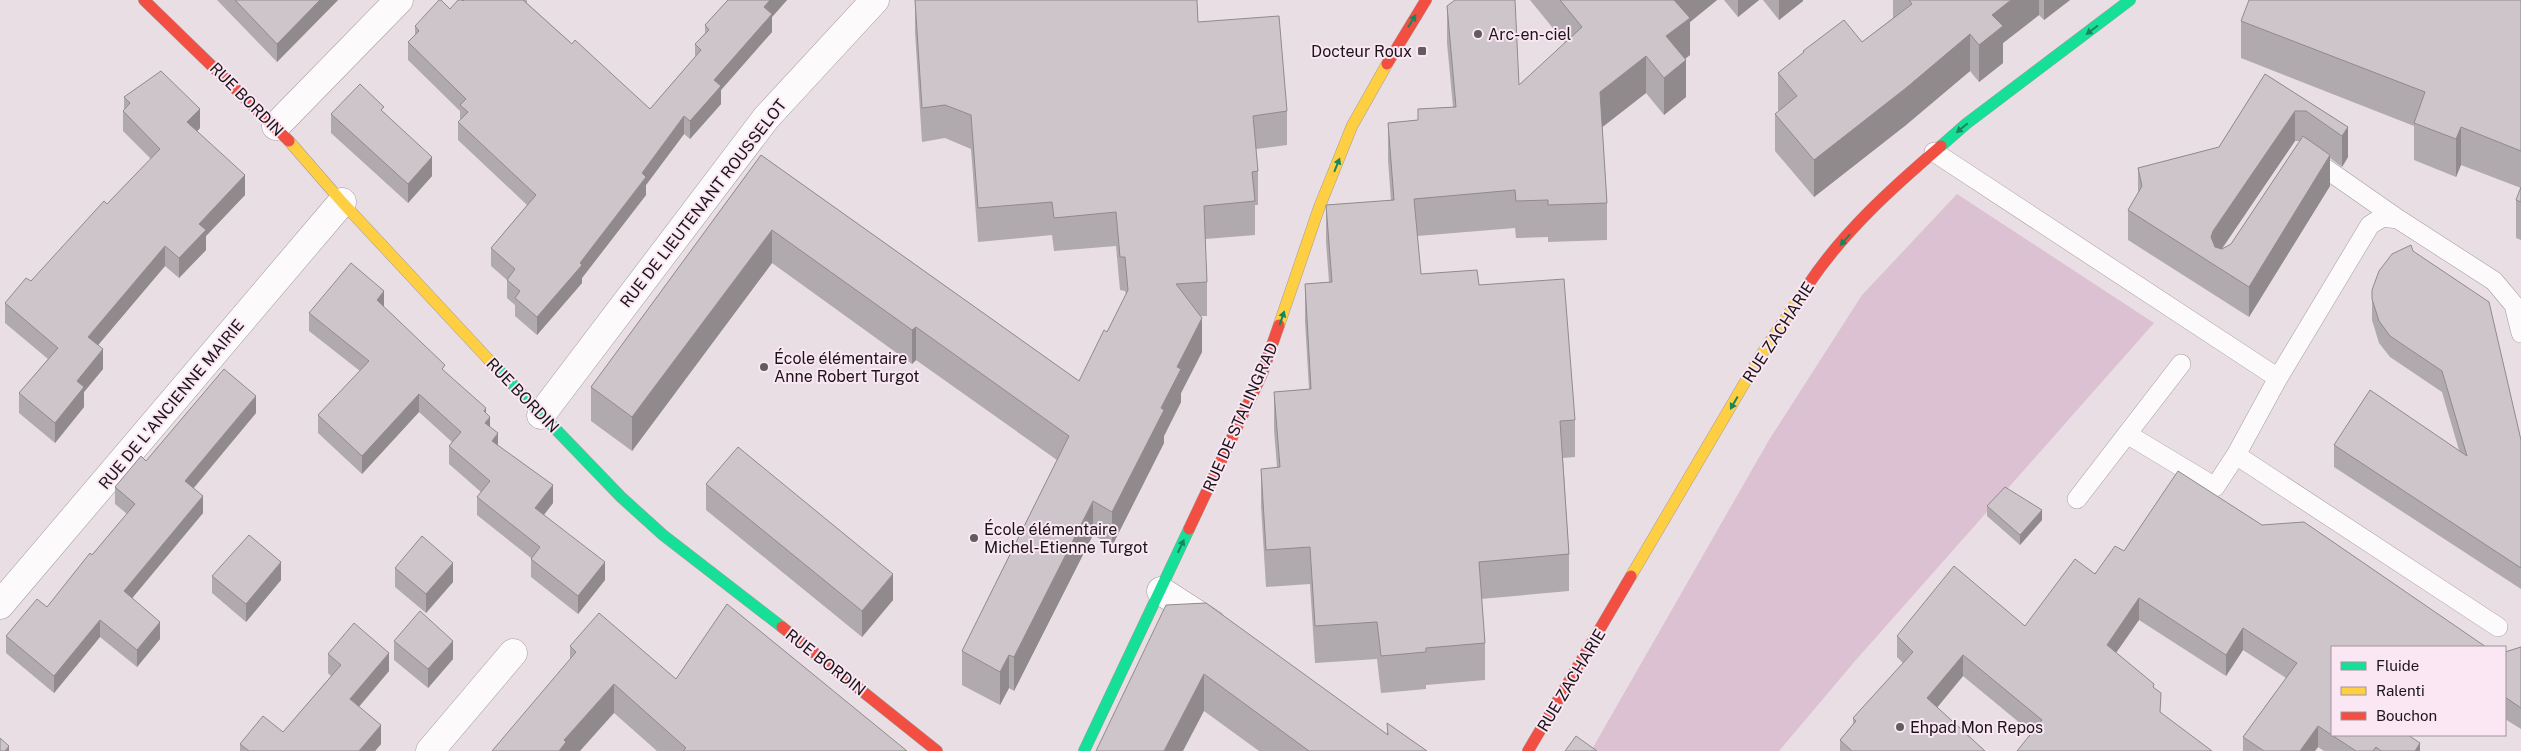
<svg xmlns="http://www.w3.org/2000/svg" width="2521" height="751" viewBox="0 0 2521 751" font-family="'Public Sans',sans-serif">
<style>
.grass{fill:#dbc1d1}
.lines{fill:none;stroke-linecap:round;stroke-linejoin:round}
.lane-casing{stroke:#a49ca1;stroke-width:20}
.street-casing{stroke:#a49ca1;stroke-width:29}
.fast-casing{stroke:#a49ca1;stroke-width:12}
.slow-casing{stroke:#a49ca1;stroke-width:12}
.jam-casing{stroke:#a49ca1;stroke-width:12}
.lane{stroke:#fcfafb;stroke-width:19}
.street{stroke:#fcfafb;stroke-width:28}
.fast{stroke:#16e098;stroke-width:11}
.slow{stroke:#ffcf43;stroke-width:11}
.jam{stroke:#f24e42;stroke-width:11}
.wall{fill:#b0a9ad;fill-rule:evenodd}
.shaded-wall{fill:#908a8d}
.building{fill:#cdc5c9;stroke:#908a8d}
.oneway{fill:#18855f}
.poi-dot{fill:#635b60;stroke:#fae7f3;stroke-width:2}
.labels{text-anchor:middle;stroke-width:4;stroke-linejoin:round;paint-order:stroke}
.poi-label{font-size:16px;fill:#1b1519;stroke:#fae7f3;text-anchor:start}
.street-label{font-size:16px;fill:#1b1519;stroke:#fae7f3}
</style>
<rect width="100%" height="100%" fill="#e9dee4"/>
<path class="grass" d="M1957,194L2154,323L1855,661L1779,751H1591L1769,440L1862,295Z"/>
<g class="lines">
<g class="lane-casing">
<path id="lane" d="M1934,152L2278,378
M2309,157L2398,219
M2127,434L2215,487L2236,455
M2077,499L2181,364
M2498,627L2236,455L2278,378L2370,225L2383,217L2398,219L2494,281L2514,305L2521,333"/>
</g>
<g class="street-casing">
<path id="street" d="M276,126L399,0
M541,415L766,118L875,0
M1161,591L1212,624
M0,605L342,202
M430,751L513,653"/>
</g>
<g class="fast-casing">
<path id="fast" d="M1941,146L1966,124L2130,0
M489,360L621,497L663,535L782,627
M1084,751L1189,529"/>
</g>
<g class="slow-casing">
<path id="slow" d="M289,141L342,202L489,360
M1279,325L1319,208L1352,126L1387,64
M1631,576L1761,355L1808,285"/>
</g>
<g class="jam-casing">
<path id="jam" d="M144,0L289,141
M1387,64L1426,0
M1808,285C1843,232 1893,187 1941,146
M1189,529L1262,374L1279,325
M782,627L937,751
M1528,751L1631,576"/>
</g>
<use href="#lane" class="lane"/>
<use href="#street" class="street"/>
<use href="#fast" class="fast"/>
<use href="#slow" class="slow"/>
<use href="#jam" class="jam"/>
</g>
<path class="wall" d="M217,0H338L277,62Z
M527,0V3L572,44L650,109L695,57V44L705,33V25L728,0H787L772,17V32L721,90V104L690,139L684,134L646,185V195L582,278V283L537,335L515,316V305L507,298V280L491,266V248L527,205L458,140V122L460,120V111L408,60V42L415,35V26L450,9L463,1Z
M915,0L1198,22L1287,111V145L1256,149L1258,171V205H1255V235L1205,239L1207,282V316H1201L1202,352L1181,393V402L1164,436V443L1112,546L1093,535L1014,691L1009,688L1000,705L962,685V651L1057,460L916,360L912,364L772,263L632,451L591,421V387L761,155L1079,381L1107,332L1126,294L1125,291L1120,290L1116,246L1054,251L1052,235L978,242L971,149L945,138L922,142L915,32Z
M1530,0H1717L1690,22V55L1685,59L1686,97L1664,115L1646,93L1602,127L1607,203V240L1548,242V237L1516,238L1515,228L1417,236L1421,274L1479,285L1575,420V457L1563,458L1569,554V591L1481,599L1485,643V680L1426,685V689L1381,693L1377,659L1315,663L1310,584L1266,587L1261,506V469L1277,467L1274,430V392L1309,389L1305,321V284L1329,282L1326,242V205L1391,201L1388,160V123L1418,120V109L1453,107L1447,43V6L1519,85L1565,43Z
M1724,0H1759L1738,17Z
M1763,0H1803V1L1779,20Z
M1893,0H2070L2044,20L2039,15L2003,43V63L1979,82L1970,71L1906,125L1814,197L1775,151V114L1779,111L1778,110V73L1803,54V51L1862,42L1893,18Z
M2521,0V240L2516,238V200L2521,188L2461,165L2456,177L2414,160V126L2241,58V21Z
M2265,74L2348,127V157L2342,167L2330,158V186L2249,317L2128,240V210L2138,193V168L2219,147ZM2295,141H2300L2231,244L2221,249Z
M124,97L200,128L197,131L245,195L206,236V250L179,278L165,266L98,345L103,369L84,392V407L55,443L19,413V393L48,359L5,323V303L31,281L107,204L151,159L123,131V111L124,110Z
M384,112L432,176L408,203L331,133V114Z
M2413,251L2521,440V589L2334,467V445L2459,450L2442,392L2390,357L2379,343L2372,320V290Z
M384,308L445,372L486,413L490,427L498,445L553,503L544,515L605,580L578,614L531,577V558L477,515V497L481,492L449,464V446L452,442L419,412L362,474L318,433V415L360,371L309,331V313Z
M256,413L194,488L203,513L132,598L160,639L137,667L100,637L54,693L6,653V636L47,607L127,514L115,504V487L146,461Z
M706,484L893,600L862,637L706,510Z
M1987,506L2042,520L2020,545L1987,516Z
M2124,551L2332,647L2420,751H2324L2318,747L2315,751H2243V737L2286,678L2243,650L2226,676L2139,620L2032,733L1963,676L1937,707L1985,751H1840V740L1853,724V718L1903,663L1897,657V636L2025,626Z
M395,568L453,582L426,613L395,587Z
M212,576L281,580L246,622L212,593Z
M1166,605L1387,734V723L1427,751H1259L1204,711Z
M394,641L453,659L428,688L394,660Z
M570,646L676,679L907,751H657L614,713L570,659Z
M2521,647V729L2505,719V652Z
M328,654L389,671L359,707L381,744L375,751H240V744L283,732L331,676L328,673Z"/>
<path class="shaded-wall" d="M320,0H338L277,62V44Z
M770,0H787L772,17V32L721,90V104L690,139V121L714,80L764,7Z
M1673,0H1717L1690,22V55L1666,73V36Z
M1738,0H1759L1738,17Z
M1779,0H1803V1L1779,20Z
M2011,0H2039V15L2003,43V63L1979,82V45L1992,15Z
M2044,0H2070L2044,20Z
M1970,34V71L1906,125L1814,197V160Z
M1646,56V93L1600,129V92Z
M1686,60V97L1664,115V78Z
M200,109V128L187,142V122Z
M2295,111V141L2213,262L2211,237L2213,231Z
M684,116V134L646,185V195L582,278V283L537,335V317L580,263L642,173Z
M2348,127V157L2342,167V136Z
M2461,127V165L2456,177V139Z
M2330,155V186L2249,317V287Z
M432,157V176L408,203V184Z
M245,175V195L206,236V250L179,278V258L199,224Z
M772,230V263L632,451V417Z
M165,246V266L88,357V337Z
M384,291V309L377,300Z
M1202,318V352L1181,393V402L1164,436V443L1112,546V512L1161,408L1177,367Z
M916,327V360L912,364V330Z
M103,349V369L84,392V407L55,443V423L77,381Z
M419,394V412L362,474V456Z
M256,396V413L185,498V481Z
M486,408V422L490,417V435L485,426L484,411Z
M498,433V451L492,441Z
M553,485V503L535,526V508Z
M203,496V513L124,608V591Z
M1093,501V535L1014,691V657Z
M2042,510V520L2020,545V535Z
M281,562V580L246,622V604Z
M605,562V580L578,614V596Z
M453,563V582L426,613V594Z
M893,574V600L862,637V611Z
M2139,598V620L2107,666V645Z
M100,620V637L54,693V676Z
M160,622V639L137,667V650Z
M2243,628V650L2226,676V655Z
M453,641V659L428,688V669Z
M389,653V671L350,717V699Z
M1009,655V688L1000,705V672Z
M1963,655V676L1927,720V698Z
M1204,674V711L1183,751H1164Z
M614,684V713L580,751H559L564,740Z
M381,725V744L375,751H359Z
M2318,726V747L2315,751H2300Z
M2420,743V751H2415Z
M9,746V751H5Z"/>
<path class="building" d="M235,0H320L277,44Z
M439,0H441L450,9L458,0H462L463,1L464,0H523L572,44L575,40L650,109L701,50L695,44L709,30L705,25L728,0H770L764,7L772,14L714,80L721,86L690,121L684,116L642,173L646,177L580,263L582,265L537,317L515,298L520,291L507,280L515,269L491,248L536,195L458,122L468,112L460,105L466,99L408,42L419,31L415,26Z
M915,0H1197L1198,22L1279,16L1287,111L1253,116L1258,171L1252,172L1255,201L1204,206L1207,282L1176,284L1202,318L1177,367L1181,369L1161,408L1164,410L1112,512L1093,501L1014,657L1009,655L1000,672L962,651L1069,436L916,327L912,330L772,230L632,417L591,387L761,155L1079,381L1104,330L1107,332L1128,290L1125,257H1120L1116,212L1054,218L1052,202L978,208L971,115L945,105L922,108Z
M1455,0H1515L1519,85L1582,27L1560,0H1674L1690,18L1666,36L1686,60L1664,78L1646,56L1600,92L1607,203L1548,205V200L1516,201L1515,190L1414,199L1421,274L1477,270L1479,285L1564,279L1575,420L1560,421L1569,554L1479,562L1485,643L1426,648V652L1381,656L1377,622L1315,626L1310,547L1266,550L1261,469L1280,467L1274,392L1311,389L1305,284L1332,282L1326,205L1394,200L1388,123L1418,120V109L1456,107L1447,6Z
M1909,0H2011L1992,15L2003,26L1979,45L1970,34L1906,88L1814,160L1775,114L1797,96L1778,73L1804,52L1803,51L1844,20L1862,42L1912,4Z
M2249,0H2521V151L2461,127L2456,139L2414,123L2425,92L2241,21Z
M161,71L200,109L187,122L245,175L199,224L206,230L179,258L165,246L88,337L103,349L77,381L84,387L55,423L19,393L58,348L5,303L26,278L31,281L104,201L107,204L160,149L123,111L130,103L124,97Z
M2265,74L2348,127L2342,136L2306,111H2295L2213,231L2211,237L2215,247L2222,249L2231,244L2303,136L2330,155L2249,287L2128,210L2142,186L2138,168L2219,147Z
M360,84L384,107L381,110L432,157L408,184L331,114Z
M2521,187V202L2516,200Z
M2411,245L2413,251L2489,302L2521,440V568L2334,445L2370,390L2467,456L2442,371L2390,336L2379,321L2372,299V290L2379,271L2392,254Z
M351,263L384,291L377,300L445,365L442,369L486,408L484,411L490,417L485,423L498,433L492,441L553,485L535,508L605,562L578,596L531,559L540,547L477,497L490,481L449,446L461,432L419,394L362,456L318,415L369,361L309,313Z
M224,369L256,396L185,481L203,496L124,591L160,622L137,650L100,620L54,676L6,636L37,599L47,607L90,553L92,555L135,504L115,487L141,456L146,461Z
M738,447L893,574L862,611L706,484Z
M2178,471L2262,525L2304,522L2486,647H2332V735H2408L2420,743L2415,751H2381L2376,747L2373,751H2356L2318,726L2300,751H2264L2243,737L2297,663L2243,628L2226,655L2139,598L2107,645L2154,684L2153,687L2161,693L2160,712L2212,751H2017L2042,720L1963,655L1927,698L1985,751H1852L1840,740L1856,721L1853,718L1913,652L1897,636L1954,566L2025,626L2075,559L2095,574L2115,546L2124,551Z
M2005,487L2042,510L2020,535L1987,506Z
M249,535L281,562L246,604L212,576Z
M422,536L453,563L426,594L395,568Z
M1206,603L1388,735L1387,723L1427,751H1309L1204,674L1164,751H1096L1166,605Z
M727,604L907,751H683L686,748L614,684L564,740L566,742L559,751H492L576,652L570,646L599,613L676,679Z
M420,611L453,641L428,669L394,641Z
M354,623L389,653L350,699L381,725L359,751H249L240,744L263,716L283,732L341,665L328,654Z
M2521,647V708L2505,697V652Z
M1576,736L1597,751H1565Z
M0,738L9,746L5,751H0Z"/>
<defs><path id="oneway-solid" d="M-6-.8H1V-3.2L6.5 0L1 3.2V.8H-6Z" transform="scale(1.25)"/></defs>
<g class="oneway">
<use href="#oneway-solid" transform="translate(1412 21) rotate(-58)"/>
<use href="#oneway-solid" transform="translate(2092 30) rotate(143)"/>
<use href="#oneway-solid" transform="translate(1962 128) rotate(140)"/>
<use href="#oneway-solid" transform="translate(1337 165) rotate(-68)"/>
<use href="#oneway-solid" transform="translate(1845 240) rotate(132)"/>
<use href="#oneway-solid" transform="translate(1282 318) rotate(-71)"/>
<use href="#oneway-solid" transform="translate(1734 403) rotate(120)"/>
<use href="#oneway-solid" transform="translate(1181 546) rotate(-65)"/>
</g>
<g class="poi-dot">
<circle cx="1478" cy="34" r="5"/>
<rect x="1417" y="46" width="10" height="10" rx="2.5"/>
<circle cx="764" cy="367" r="5"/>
<circle cx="974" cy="538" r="5"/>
<circle cx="1900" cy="727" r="5"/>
</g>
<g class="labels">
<g class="poi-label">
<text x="1488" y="40">Arc-en-ciel</text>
<text x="1412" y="57" text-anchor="end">Docteur Roux</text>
<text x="774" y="364">École élémentaire<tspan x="774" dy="18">Anne Robert Turgot</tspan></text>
<text x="984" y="535">École élémentaire<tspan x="984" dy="18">Michel-Etienne Turgot</tspan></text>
<text x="1910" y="733">Ehpad Mon Repos</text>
</g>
<g class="street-label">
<text transform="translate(247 99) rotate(45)" y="6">RUE BORDIN</text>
<text transform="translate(703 203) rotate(-52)" y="6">RUE DE LIEUTENANT ROUSSELOT</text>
<text transform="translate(1778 332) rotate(-57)" y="6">RUE ZACHARIE</text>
<text transform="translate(523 395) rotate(46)" y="6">RUE BORDIN</text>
<text transform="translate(171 404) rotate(-50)" y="6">RUE DE L'ANCIENNE MAIRIE</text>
<text transform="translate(1240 417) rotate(-66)" y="6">RUE DE STALINGRAD</text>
<text transform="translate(826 662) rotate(38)" y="6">RUE BORDIN</text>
<text transform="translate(1571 680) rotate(-59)" y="6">RUE ZACHARIE</text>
</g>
</g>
<rect x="2331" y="646" width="175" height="90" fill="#fae7f3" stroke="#a1939c"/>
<rect x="2341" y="662" width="25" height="8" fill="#16e098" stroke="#a1939c"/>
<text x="2376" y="671" font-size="15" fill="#1b1519">Fluide</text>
<rect x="2341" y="687" width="25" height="8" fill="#ffcf43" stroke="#a1939c"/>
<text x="2376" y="696" font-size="15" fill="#1b1519">Ralenti</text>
<rect x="2341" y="712" width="25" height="8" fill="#f24e42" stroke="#a1939c"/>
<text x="2376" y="721" font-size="15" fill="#1b1519">Bouchon</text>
</svg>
